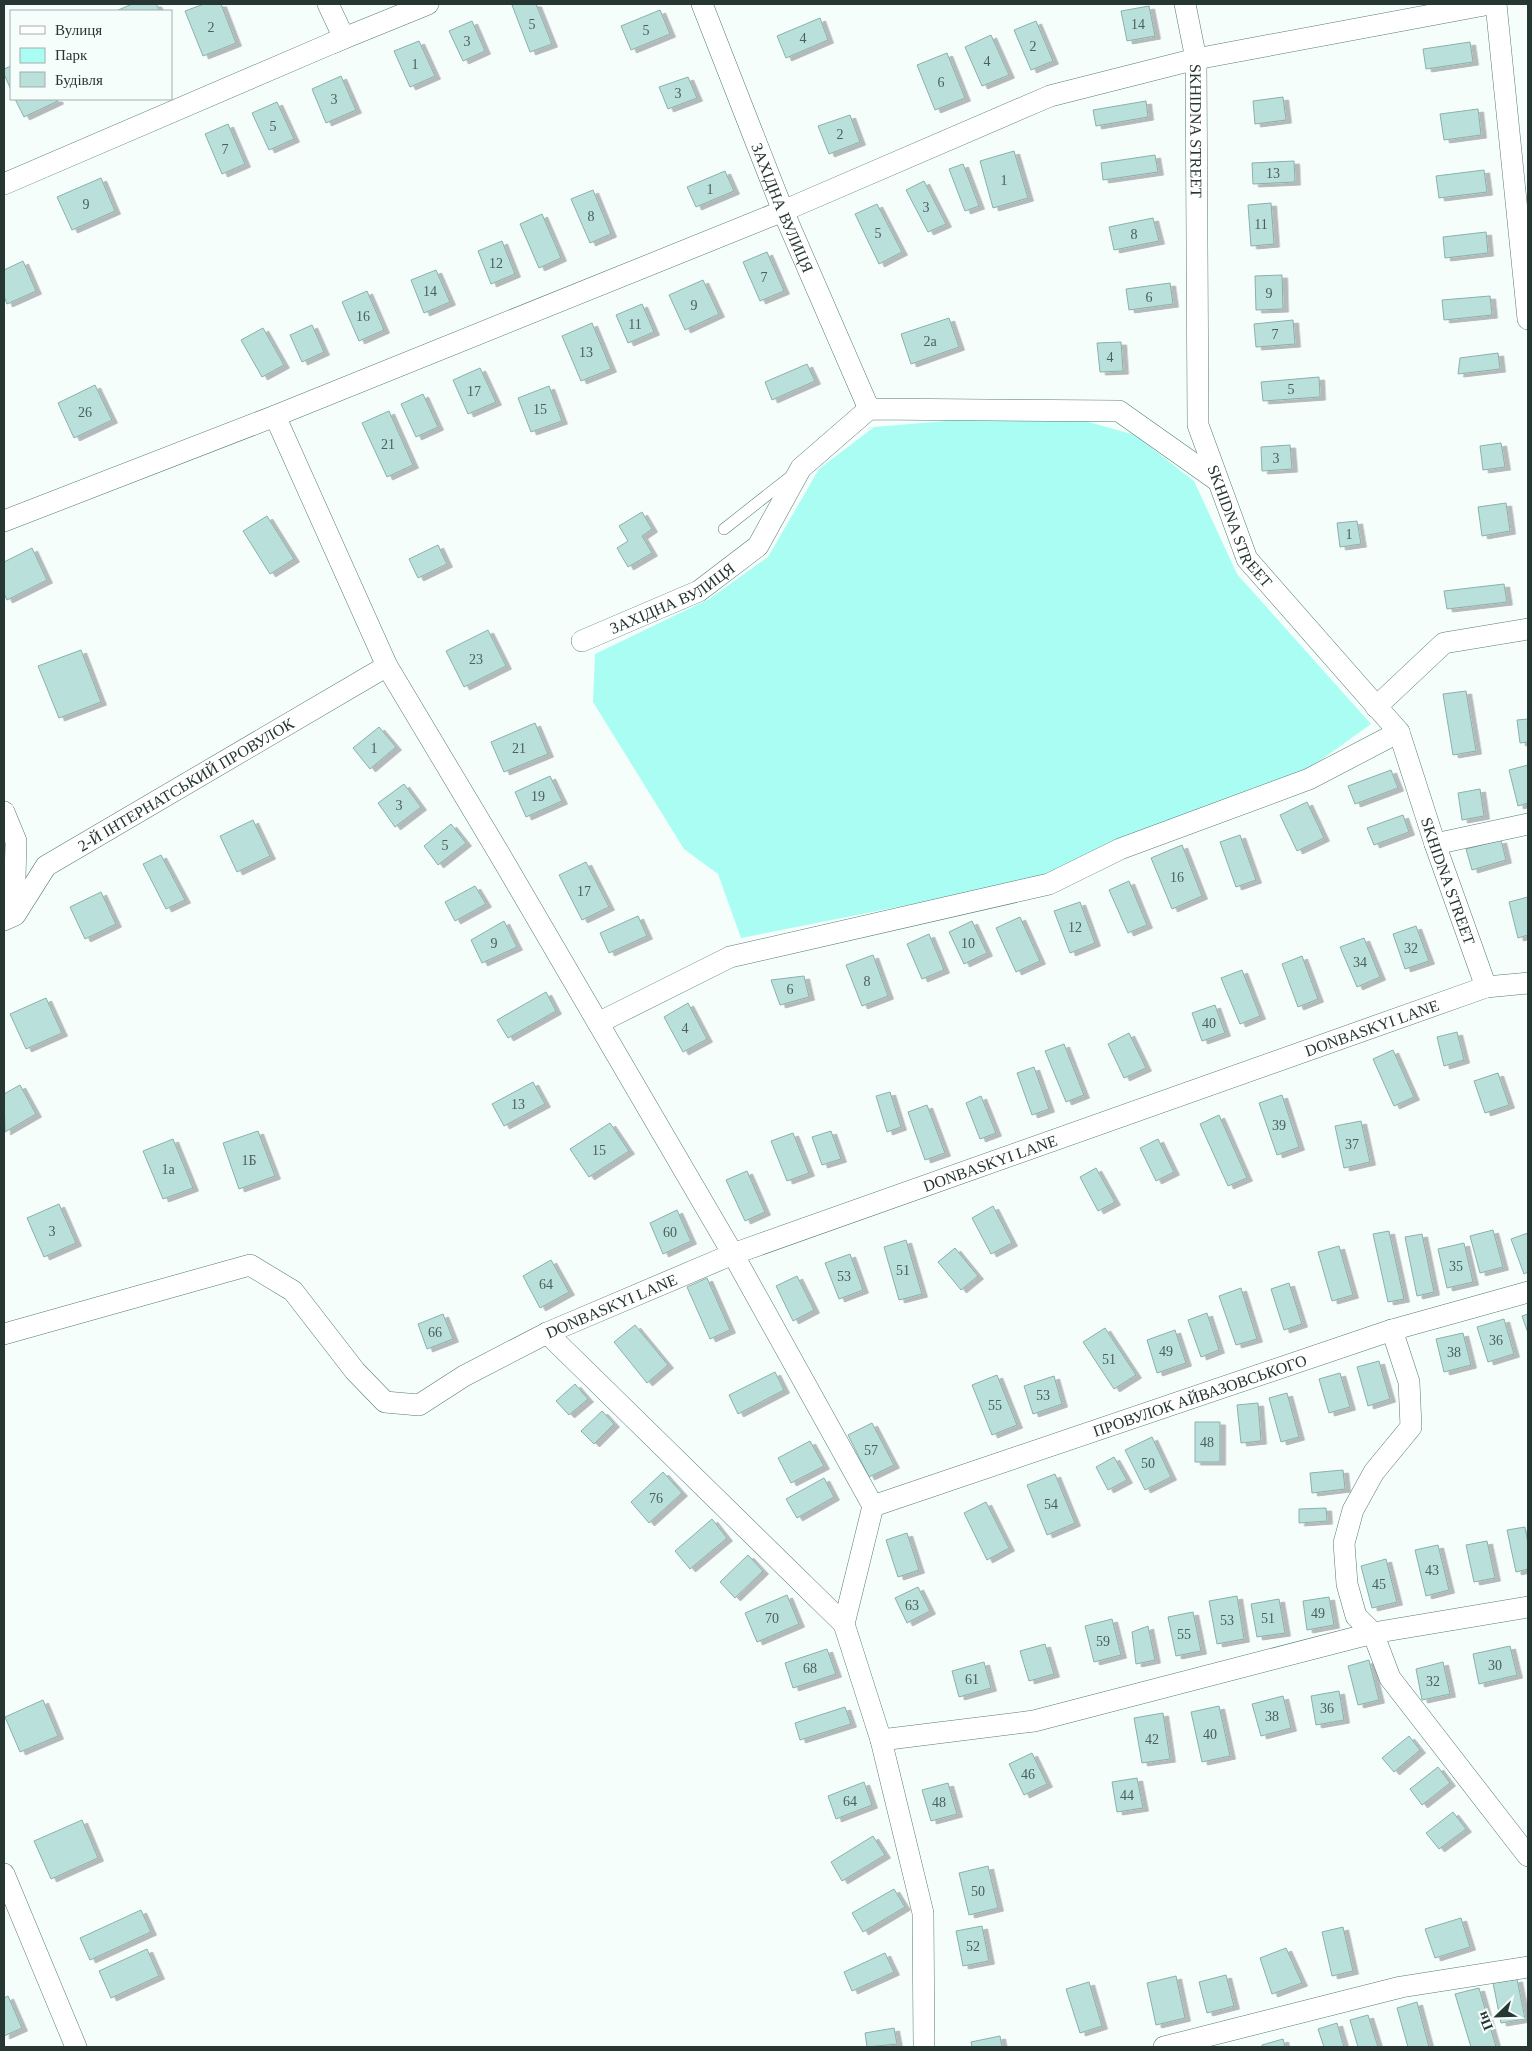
<svg xmlns="http://www.w3.org/2000/svg" width="1532" height="2051" viewBox="0 0 1532 2051" font-family="Georgia,serif">
<style>
.green{fill:#aafdf2}
.building{fill:#b9e0da;stroke:#8bb0ab;filter:url(#shadow)}
.lines{fill:none;stroke-linecap:round;stroke-linejoin:round}
.service-casing{stroke:#577b75;stroke-width:12}
.minor-casing{stroke:#577b75;stroke-width:22}
.service{stroke:#fff;stroke-width:11}
.minor{stroke:#fff;stroke-width:21}
.labels{text-anchor:middle;stroke-width:4.5;stroke-linejoin:round;paint-order:stroke}
.number-label{font-size:14px;fill:#4b605d}
.street-label{font-size:16px;fill:#263633;stroke:#f6fefc}
</style>
<defs>
<filter id="shadow"><feDropShadow dx="5.5" dy="3" stdDeviation="0" flood-color="#0004"/></filter>
</defs>
<rect width="100%" height="100%" fill="#f6fefc"/>
<path class="green" d="M1053,412L1135,435L1194,481L1237,574L1371,724L1310,768L1045,878L741,938L718,874L684,849L593,702L595,654L709,599L768,557L819,469L874,427Z"/>
<path class="building" d="M132,4H156L160,11H116Z
M204,4H221L236,43L203,56L185,11Z
M516,4H536L552,44L530,52L512,5Z
M1149,6L1155,36L1127,41L1121,11Z
M660,10L670,34L631,50L621,26Z
M820,18L828,40L786,58L777,36Z
M472,21L485,51L463,61L449,31Z
M1036,21L1053,61L1031,70L1014,30Z
M991,35L1009,75L982,86L965,47Z
M419,41L435,76L410,87L394,51Z
M1470,42L1473,62L1426,69L1423,49Z
M947,53L965,98L935,110L917,65Z
M11,66V90L4,74V69Z
M341,76L356,110L326,123L312,89Z
M688,77L697,98L668,109L659,87Z
M1283,97L1286,120L1255,124L1253,101Z
M15,99H57L58,101L24,117Z
M1146,101L1148,117L1096,126L1093,110Z
M277,102L294,139L269,150L252,113Z
M1478,109L1481,135L1444,140L1440,114Z
M850,115L860,142L829,154L818,126Z
M228,124L245,164L222,174L205,134Z
M1014,151L1028,198L993,208L980,161Z
M1155,155L1158,172L1103,180L1101,163Z
M1294,161L1295,182L1253,184L1252,163Z
M963,164L979,206L965,211L949,169Z
M1484,170L1487,192L1439,198L1436,176Z
M725,171L734,191L696,207L687,187Z
M101,178L115,211L72,230L57,197Z
M924,181L946,224L928,232L906,190Z
M593,190L611,234L590,243L571,199Z
M1271,203L1274,244L1251,246L1248,205Z
M877,204L902,252L879,264L855,214Z
M542,214L561,258L539,268L520,224Z
M1153,218L1159,241L1114,250L1109,227Z
M1486,232L1488,253L1445,258L1443,237Z
M502,241L515,274L491,284L478,251Z
M767,252L784,291L760,301L743,262Z
M23,261L36,291L7,304L4,296V270Z
M436,270L450,302L424,313L411,280Z
M1282,275L1283,309L1256,310L1255,276Z
M703,280L719,314L685,330L669,295Z
M1170,283L1173,304L1129,310L1126,289Z
M367,291L384,330L359,341L342,302Z
M1490,296L1492,315L1444,320L1442,300Z
M642,304L654,332L628,343L616,315Z
M949,318L959,347L911,364L901,334Z
M1293,320L1295,344L1256,347L1254,324Z
M592,323L611,369L581,381L562,336Z
M312,325L324,352L302,362L290,335Z
M263,328L284,365L262,377L241,340Z
M1121,342L1123,371L1100,372L1097,343Z
M1498,353L1500,369L1458,374L1460,358Z
M807,364L815,381L772,400L765,382Z
M480,368L496,402L468,414L453,380Z
M1319,377L1320,397L1263,401L1261,382Z
M95,385L112,420L74,438L58,403Z
M549,386L562,421L531,432L518,398Z
M423,394L438,427L416,437L401,404Z
M389,411L413,465L387,477L362,423Z
M1501,443L1505,467L1483,470L1480,446Z
M1290,445L1292,469L1262,471L1261,447Z
M1506,503L1510,531L1482,536L1478,507Z
M642,512L652,529L642,536L652,553L628,567L617,548L628,541L619,526Z
M267,516L294,559L270,574L243,531Z
M1357,521L1361,544L1340,547L1337,523Z
M438,545L447,564L418,578L409,559Z
M32,548L47,580L7,600L4,594V562Z
M1504,584L1507,602L1447,609L1444,591Z
M488,630L506,666L464,687L446,651Z
M81,650L101,702L59,718L38,666Z
M1466,691L1476,751L1453,755L1443,694Z
M1528,719V742L1520,743L1517,720Z
M535,723L548,754L504,772L491,742Z
M379,727L396,747L370,769L353,748Z
M1528,765V803L1518,806L1509,770Z
M1391,770L1398,788L1355,804L1348,786Z
M550,776L562,801L526,817L515,792Z
M404,784L421,807L395,827L378,803Z
M1480,789L1484,816L1462,820L1458,793Z
M1307,802L1324,838L1297,851L1280,815Z
M1403,815L1409,832L1374,845L1367,828Z
M253,820L270,856L237,872L220,836Z
M451,824L466,843L438,865L424,846Z
M1240,835L1256,880L1236,887L1220,842Z
M1501,840L1506,860L1472,870L1466,849Z
M1182,845L1202,896L1172,909L1151,858Z
M161,855L185,900L166,909L143,864Z
M586,862L609,907L582,920L559,875Z
M1129,881L1147,925L1128,933L1109,890Z
M475,886L486,904L455,921L445,902Z
M101,892L116,924L85,939L70,907Z
M1528,897V935L1518,938L1509,902Z
M1080,902L1095,943L1070,953L1054,911Z
M638,916L647,936L609,953L600,933Z
M1020,917L1040,961L1016,972L996,928Z
M504,921L517,947L482,963L471,940Z
M972,921L987,953L964,964L949,932Z
M1416,926L1429,961L1405,969L1393,934Z
M929,934L944,970L922,979L907,944Z
M1364,938L1380,977L1357,987L1340,947Z
M873,955L888,996L862,1006L846,965Z
M1302,956L1318,999L1298,1007L1282,964Z
M1242,970L1260,1016L1240,1024L1221,978Z
M804,976L809,997L780,1005L771,980Z
M546,992L556,1011L508,1038L497,1020Z
M46,998L62,1033L26,1049L10,1014Z
M688,1003L707,1039L683,1052L664,1017Z
M1215,1005L1225,1033L1202,1041L1192,1013Z
M1457,1032L1464,1060L1444,1066L1437,1037Z
M1129,1033L1146,1068L1124,1078L1108,1044Z
M1064,1044L1084,1095L1066,1102L1045,1051Z
M1393,1050L1414,1097L1394,1106L1373,1059Z
M1034,1067L1049,1109L1032,1115L1017,1073Z
M1498,1073L1509,1105L1485,1113L1474,1081Z
M533,1082L545,1104L504,1126L492,1104Z
M20,1085L36,1114L5,1132L4,1094Z
M890,1092L901,1127L887,1132L876,1096Z
M1282,1095L1299,1147L1277,1155L1259,1103Z
M981,1096L996,1133L980,1139L966,1103Z
M927,1105L945,1153L925,1160L908,1112Z
M1219,1115L1247,1178L1228,1186L1200,1124Z
M1361,1121L1370,1162L1344,1168L1335,1126Z
M610,1123L629,1151L589,1177L570,1149Z
M258,1131L275,1176L239,1189L223,1143Z
M831,1131L841,1159L822,1165L812,1137Z
M793,1133L809,1173L787,1181L771,1141Z
M173,1139L193,1188L163,1199L143,1151Z
M1158,1139L1174,1172L1156,1181L1140,1148Z
M1096,1168L1115,1202L1098,1211L1080,1177Z
M747,1171L765,1212L745,1221L726,1180Z
M59,1204L76,1243L44,1257L27,1218Z
M993,1206L1012,1243L991,1254L972,1218Z
M677,1210L691,1241L663,1254L650,1223Z
M1493,1230L1503,1267L1480,1273L1470,1236Z
M1389,1231L1404,1299L1388,1302L1373,1234Z
M1528,1233V1272L1524,1274L1511,1239Z
M1422,1234L1434,1292L1417,1296L1405,1237Z
M906,1240L922,1294L899,1300L884,1247Z
M1464,1243L1473,1282L1447,1288L1438,1249Z
M1339,1246L1353,1295L1332,1301L1318,1252Z
M955,1248L978,1276L961,1290L938,1262Z
M850,1254L863,1290L839,1299L825,1263Z
M551,1260L569,1292L540,1308L523,1276Z
M797,1276L814,1310L793,1321L776,1286Z
M707,1278L730,1330L710,1339L687,1287Z
M1289,1283L1302,1324L1284,1330L1271,1289Z
M1241,1288L1257,1339L1236,1345L1219,1296Z
M1207,1313L1219,1350L1201,1357L1188,1320Z
M443,1314L453,1339L427,1349L418,1324Z
M1528,1314V1333L1522,1316Z
M1504,1319L1514,1354L1488,1362L1477,1327Z
M635,1325L668,1365L647,1383L614,1342Z
M1105,1328L1136,1375L1114,1389L1083,1342Z
M1175,1330L1186,1363L1157,1373L1147,1340Z
M1463,1333L1471,1365L1444,1372L1436,1339Z
M1379,1361L1390,1399L1368,1406L1357,1367Z
M775,1372L784,1390L738,1414L729,1395Z
M1340,1373L1350,1407L1329,1413L1319,1379Z
M997,1375L1017,1425L992,1435L972,1385Z
M1054,1376L1062,1404L1033,1414L1024,1386Z
M575,1384L588,1399L569,1415L556,1401Z
M1287,1393L1299,1437L1281,1442L1269,1398Z
M1258,1403L1261,1441L1241,1443L1237,1405Z
M602,1411L614,1424L594,1444L581,1431Z
M1195,1422H1220V1462H1195Z
M872,1423L894,1465L869,1477L848,1435Z
M1152,1437L1171,1477L1145,1490L1125,1450Z
M810,1441L824,1466L791,1483L778,1458Z
M1114,1457L1127,1480L1108,1490L1096,1467Z
M1343,1470L1345,1489L1312,1493L1310,1473Z
M663,1472L682,1493L649,1523L631,1502Z
M1055,1474L1075,1523L1047,1535L1027,1485Z
M824,1478L834,1497L797,1518L786,1499Z
M986,1502L1009,1548L987,1560L964,1513Z
M1326,1508L1327,1521L1299,1523V1509Z
M712,1519L727,1538L690,1569L675,1551Z
M1525,1527L1528,1544V1569L1516,1572L1507,1530Z
M907,1533L919,1570L898,1577L886,1540Z
M1487,1541L1495,1578L1474,1582L1466,1545Z
M1438,1545L1449,1590L1426,1596L1415,1550Z
M748,1555L763,1571L735,1598L720,1582Z
M1386,1559L1397,1602L1372,1608L1361,1566Z
M918,1587L930,1611L907,1623L895,1598Z
M787,1595L799,1624L757,1642L745,1613Z
M1237,1596L1244,1639L1217,1644L1209,1601Z
M1329,1597L1334,1625L1307,1630L1303,1601Z
M1279,1599L1285,1633L1257,1637L1251,1604Z
M1193,1612L1201,1651L1176,1656L1168,1617Z
M1112,1619L1121,1655L1094,1662L1085,1626Z
M1148,1626L1155,1660L1136,1664L1132,1632Z
M1045,1644L1054,1674L1029,1681L1020,1651Z
M1510,1646L1517,1675L1479,1684L1473,1654Z
M827,1649L836,1674L793,1688L785,1663Z
M1369,1660L1379,1700L1358,1705L1348,1666Z
M984,1662L991,1688L959,1697L952,1671Z
M1443,1662L1450,1694L1422,1700L1416,1669Z
M1339,1691L1344,1720L1316,1725L1311,1696Z
M1283,1696L1291,1728L1261,1736L1252,1704Z
M43,1700L58,1736L20,1752L5,1717Z
M1219,1706L1230,1756L1202,1762L1191,1712Z
M845,1707L851,1724L800,1740L795,1723Z
M1163,1713L1170,1759L1142,1763L1134,1718Z
M1409,1736L1420,1750L1394,1772L1382,1758Z
M1032,1753L1047,1784L1024,1795L1009,1764Z
M1438,1767L1450,1783L1422,1805L1410,1789Z
M1137,1778L1143,1808L1117,1812L1112,1782Z
M864,1782L872,1805L836,1819L828,1796Z
M948,1783L957,1814L931,1821L922,1790Z
M1453,1812L1466,1829L1439,1849L1426,1833Z
M82,1820L98,1858L51,1879L34,1841Z
M873,1836L885,1855L842,1881L831,1862Z
M988,1866L998,1908L969,1915L959,1873Z
M894,1889L905,1907L863,1932L852,1913Z
M141,1910L151,1932L90,1960L80,1938Z
M1461,1918L1470,1947L1435,1958L1425,1929Z
M982,1926L989,1961L963,1966L956,1931Z
M1343,1927L1353,1971L1332,1976L1322,1932Z
M1286,1948L1302,1983L1272,1994L1260,1958Z
M147,1949L159,1976L111,1998L99,1971Z
M885,1953L894,1972L852,1991L844,1972Z
M1226,1975L1234,2006L1207,2013L1199,1982Z
M1176,1976L1185,2018L1156,2025L1147,1983Z
M1517,1979L1525,2019L1501,2023L1493,1983Z
M1089,1982L1102,2026L1080,2033L1066,1989Z
M1479,1988L1496,2047H1471L1455,1994Z
M8,1996L22,2028L4,2036V1998Z
M1417,2002L1429,2047H1408L1397,2008Z
M1368,2015L1378,2047H1358L1350,2020Z
M1337,2023L1344,2047H1324L1318,2029Z
M894,2028L897,2044L867,2047L865,2033Z
M1000,2036L1002,2047H972L971,2042Z
M1283,2039L1285,2047H1262V2045Z"/>
<g class="lines">
<g class="service-casing">
<path id="service" d="M724,529L790,477"/>
</g>
<g class="minor-casing">
<g id="minor">
<path id="s1" d="M702,4L783,211L869,409"/>
<path id="s2" d="M1185,4L1196,59L1198,425L1247,559L1399,732L1435,844L1486,987"/>
<path d="M1496,4L1528,319"/>
<path d="M332,43L428,4"/>
<path d="M4,184L344,38L328,4"/>
<path d="M275,416L387,666L500,855L733,1254L873,1506L844,1624L881,1740L923,1913L924,2047"/>
<path d="M4,521L275,416L783,211L1050,96L1196,59L1490,4"/>
<path id="s3" d="M582,641L699,591L758,546L801,468L869,409L1119,411L1218,481"/>
<path d="M1376,707L1444,643L1528,629"/>
<path d="M4,812L16,841L14,915"/>
<path d="M1435,844L1528,824"/>
<path id="s4" d="M4,920L15,915L46,866L387,666"/>
<path d="M598,1023L730,957L1049,884L1120,849L1309,779L1399,732"/>
<path d="M1392,1330L1409,1382L1411,1427L1374,1472L1353,1510L1344,1543L1347,1584L1356,1616L1373,1633L1390,1678L1528,1856"/>
<path d="M547,1333L844,1624"/>
<path id="s5" d="M4,1334L250,1265L293,1291L355,1371L385,1402L419,1405L464,1376L547,1333L733,1254L1486,987L1528,983"/>
<path id="s6" d="M873,1506L1392,1330L1528,1292"/>
<path d="M881,1740L1034,1721L1373,1633L1528,1607"/>
<path d="M4,1874L76,2047"/>
<path d="M1164,2047L1401,1987L1528,1967"/>
</g>
</g>
<use href="#service" class="service"/>
<use href="#minor" class="minor"/>
</g>
<g class="labels">
<g class="number-label">
<text x="532" y="29">5</text>
<text x="1138" y="29">14</text>
<text x="211" y="32">2</text>
<text x="646" y="35">5</text>
<text x="803" y="43">4</text>
<text x="467" y="46">3</text>
<text x="1033" y="51">2</text>
<text x="987" y="66">4</text>
<text x="415" y="69">1</text>
<text x="941" y="87">6</text>
<text x="678" y="98">3</text>
<text x="334" y="104">3</text>
<text x="273" y="131">5</text>
<text x="840" y="139">2</text>
<text x="225" y="154">7</text>
<text x="1273" y="178">13</text>
<text x="1004" y="185">1</text>
<text x="710" y="194">1</text>
<text x="86" y="209">9</text>
<text x="926" y="212">3</text>
<text x="591" y="221">8</text>
<text x="1261" y="229">11</text>
<text x="878" y="238">5</text>
<text x="1134" y="239">8</text>
<text x="496" y="268">12</text>
<text x="764" y="282">7</text>
<text x="430" y="296">14</text>
<text x="1269" y="298">9</text>
<text x="1149" y="302">6</text>
<text x="694" y="310">9</text>
<text x="363" y="321">16</text>
<text x="635" y="329">11</text>
<text x="1275" y="339">7</text>
<text x="930" y="346">2а</text>
<text x="586" y="357">13</text>
<text x="1110" y="362">4</text>
<text x="1291" y="394">5</text>
<text x="474" y="396">17</text>
<text x="540" y="414">15</text>
<text x="85" y="417">26</text>
<text x="388" y="449">21</text>
<text x="1276" y="463">3</text>
<text x="1349" y="539">1</text>
<text x="476" y="664">23</text>
<text x="374" y="753">1</text>
<text x="519" y="753">21</text>
<text x="538" y="801">19</text>
<text x="399" y="810">3</text>
<text x="445" y="850">5</text>
<text x="1177" y="882">16</text>
<text x="584" y="896">17</text>
<text x="1075" y="932">12</text>
<text x="494" y="948">9</text>
<text x="968" y="948">10</text>
<text x="1411" y="953">32</text>
<text x="1360" y="967">34</text>
<text x="867" y="986">8</text>
<text x="790" y="994">6</text>
<text x="1209" y="1028">40</text>
<text x="685" y="1033">4</text>
<text x="518" y="1109">13</text>
<text x="1279" y="1130">39</text>
<text x="1352" y="1149">37</text>
<text x="599" y="1155">15</text>
<text x="249" y="1165">1Б</text>
<text x="168" y="1174">1а</text>
<text x="52" y="1236">3</text>
<text x="670" y="1237">60</text>
<text x="1456" y="1271">35</text>
<text x="903" y="1275">51</text>
<text x="844" y="1281">53</text>
<text x="546" y="1289">64</text>
<text x="435" y="1337">66</text>
<text x="1496" y="1345">36</text>
<text x="1166" y="1356">49</text>
<text x="1454" y="1357">38</text>
<text x="1109" y="1364">51</text>
<text x="1043" y="1400">53</text>
<text x="995" y="1410">55</text>
<text x="1207" y="1447">48</text>
<text x="871" y="1455">57</text>
<text x="1148" y="1468">50</text>
<text x="656" y="1503">76</text>
<text x="1051" y="1509">54</text>
<text x="1432" y="1575">43</text>
<text x="1379" y="1589">45</text>
<text x="912" y="1610">63</text>
<text x="1318" y="1618">49</text>
<text x="772" y="1623">70</text>
<text x="1268" y="1623">51</text>
<text x="1227" y="1625">53</text>
<text x="1184" y="1639">55</text>
<text x="1103" y="1646">59</text>
<text x="1495" y="1670">30</text>
<text x="810" y="1673">68</text>
<text x="972" y="1684">61</text>
<text x="1433" y="1686">32</text>
<text x="1327" y="1713">36</text>
<text x="1272" y="1721">38</text>
<text x="1210" y="1739">40</text>
<text x="1152" y="1744">42</text>
<text x="1028" y="1779">46</text>
<text x="1127" y="1800">44</text>
<text x="850" y="1806">64</text>
<text x="939" y="1807">48</text>
<text x="978" y="1896">50</text>
<text x="973" y="1951">52</text>
</g>
<g class="street-label">
<text dy="6" stroke="none"><textPath href="#s2" startOffset="128">SKHIDNA STREET</textPath></text>
<text dy="6" stroke="none"><textPath href="#s1" startOffset="219">ЗАХІДНА ВУЛИЦЯ</textPath></text>
<text dy="6" stroke="none"><textPath href="#s2" startOffset="532">SKHIDNA STREET</textPath></text>
<text dy="6" stroke="none"><textPath href="#s3" startOffset="100">ЗАХІДНА ВУЛИЦЯ</textPath></text>
<text dy="6" stroke="none"><textPath href="#s4" startOffset="232">2-Й ІНТЕРНАТСЬКИЙ ПРОВУЛОК</textPath></text>
<text dy="6" stroke="none"><textPath href="#s2" startOffset="952">SKHIDNA STREET</textPath></text>
<text dy="6" stroke="none"><textPath href="#s5" startOffset="1511">DONBASKYI LANE</textPath></text>
<text dy="6" stroke="none"><textPath href="#s5" startOffset="1106">DONBASKYI LANE</textPath></text>
<text dy="6" stroke="none"><textPath href="#s5" startOffset="701">DONBASKYI LANE</textPath></text>
<text dy="6" stroke="none"><textPath href="#s6" startOffset="345">ПРОВУЛОК АЙВАЗОВСЬКОГО</textPath></text>
</g>
</g>
<rect width="1532" height="2051" fill="none" stroke="#263633" stroke-width="10"/>
<rect x="10" y="10" width="162" height="90" fill="#f6fefc" stroke="#a3aeac"/>
<rect x="20" y="26" width="25" height="8" fill="#ffffff" stroke="#a3aeac"/>
<text x="55" y="35" font-size="15" fill="#263633">Вулиця</text>
<rect x="20" y="48" width="25" height="15" fill="#aafdf2" stroke="#a3aeac"/>
<text x="55" y="60" font-size="15" fill="#263633">Парк</text>
<rect x="20" y="72" width="25" height="15" fill="#b9e0da" stroke="#a3aeac"/>
<text x="55" y="85" font-size="15" fill="#263633">Будівля</text>
<g transform="translate(1497 2016) rotate(247)" stroke="#f6fefc" stroke-width="4" paint-order="stroke">
<path d="M0-4L9 19L0 12L-9 19Z" fill="#263633"/>
<text y="-8" font-size="14" font-weight="bold" text-anchor="middle" fill="#263633">Пн</text>
</g>
</svg>
